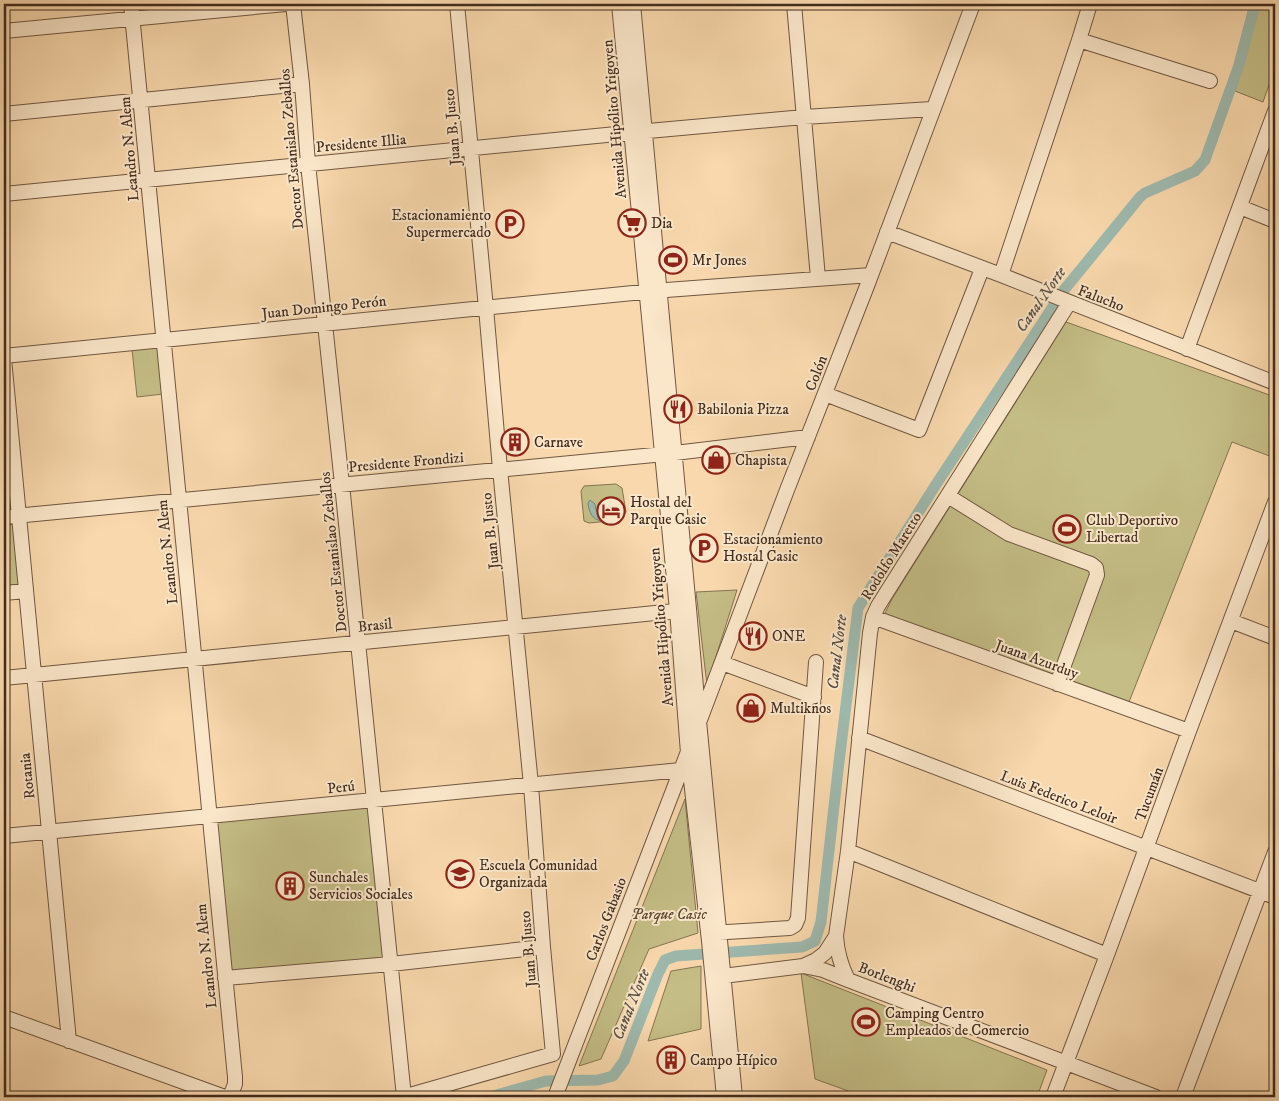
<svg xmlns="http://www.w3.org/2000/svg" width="1279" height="1101" viewBox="0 0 1279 1101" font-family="'IM FELL DW Pica',serif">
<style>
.green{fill:#c4bd85;stroke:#847452}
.water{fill:#9eb9ae;stroke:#7a8175}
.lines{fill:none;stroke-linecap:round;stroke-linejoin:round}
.canal{stroke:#9eb9ae;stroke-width:11}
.minor-casing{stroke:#705742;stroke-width:16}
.minor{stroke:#fae6c9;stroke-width:14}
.labels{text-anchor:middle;stroke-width:4;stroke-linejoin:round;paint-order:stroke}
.street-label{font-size:15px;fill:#432c1f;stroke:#fae6c9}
.poi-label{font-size:15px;fill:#432c1f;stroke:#fae6c9;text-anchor:start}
.park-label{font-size:15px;font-style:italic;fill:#5d4933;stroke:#fae6c9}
.water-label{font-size:16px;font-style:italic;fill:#5a4f43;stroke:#fae6c9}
</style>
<rect width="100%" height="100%" fill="#f8d8ac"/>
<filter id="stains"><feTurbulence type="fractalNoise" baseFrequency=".004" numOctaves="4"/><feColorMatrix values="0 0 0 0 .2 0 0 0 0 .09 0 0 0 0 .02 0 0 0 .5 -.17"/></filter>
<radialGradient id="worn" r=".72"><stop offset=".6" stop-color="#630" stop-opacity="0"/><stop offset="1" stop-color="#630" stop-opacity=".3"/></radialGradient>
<path class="green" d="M1258,4H1275V68L1263,102L1235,91Z
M1066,322L1275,397V458L1232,442L1127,707L883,617L892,599Z
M158,346L163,394L137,397L132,349Z
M616,484L622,488L626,512L621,520L589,523L584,521L581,491L584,486Z
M19,515L26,591L4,593V517Z
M737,590L707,685L696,592Z
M685,799L698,933L649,949L601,1059L579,1066Z
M374,800L391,964L225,978L209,816Z
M701,966V1029L648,1041L671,971Z
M801,973L1047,1070L1037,1097H865L815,1079Z"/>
<path class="water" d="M590,500L595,504L596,510L600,513H605V518L602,521C592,520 589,512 588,503Z"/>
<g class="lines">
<path class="canal" d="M489,1097L546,1081L598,1080L613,1076L624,1061L658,974L665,960L676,956L802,947L815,941L821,922L839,762L858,608L935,486L1064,290L1140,197L1145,193L1195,171L1205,160L1239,65L1255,4"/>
<g class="minor-casing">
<path id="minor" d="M131,4L235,1077V1084L230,1097
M293,4L302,84L308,164L342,484L404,1097
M457,4L486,308L500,469L531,785L543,947L553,1054
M619,4L677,610L688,753L709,941L724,1097
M633,4L689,609L699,721L735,1097
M794,4L818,278
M4,31L286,4
M1079,40L1210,81
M4,114L302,84
M4,194L637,132L804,117L932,109
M1240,207L1275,221
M887,232L1001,275L1275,383
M1001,275L1079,40L1090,4
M1187,349L1275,111
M4,356L653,291L871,275
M4,359L69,1041
M825,394L919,430L982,269
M948,496L1009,534L1091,564L1096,568L1097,575L1057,684
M4,517L675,453L808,437
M4,593L26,591
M873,617L1189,731
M1231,621L1275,638
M722,663L814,697
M4,678L685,610
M859,738L1275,897
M4,836L681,770
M848,851L1107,955
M711,933L790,928L795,925L798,918L816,662
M836,936C837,952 841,966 848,980
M803,966L816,960L825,953L836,936L848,851L870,633L873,617L878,606L1069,303
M715,977L803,966L823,970L848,980L1156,1097
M225,978L391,964L543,947
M4,1017L225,1097
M403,1097L553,1054
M555,1097L681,770L787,490L867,286L973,4
M1053,1097L1107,955L1189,731L1275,502
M1183,1097L1275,852"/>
</g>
<use href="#minor" class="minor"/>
</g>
<defs>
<g id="supermarket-ring" transform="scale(1.4375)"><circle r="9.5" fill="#fae6c9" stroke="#8f2418" stroke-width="1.5"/><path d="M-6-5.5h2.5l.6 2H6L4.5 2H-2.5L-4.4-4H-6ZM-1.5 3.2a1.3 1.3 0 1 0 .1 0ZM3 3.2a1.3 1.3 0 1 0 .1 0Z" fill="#8f2418"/></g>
<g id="parking-ring" transform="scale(1.4375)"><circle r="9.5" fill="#fae6c9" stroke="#8f2418" stroke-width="1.5"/><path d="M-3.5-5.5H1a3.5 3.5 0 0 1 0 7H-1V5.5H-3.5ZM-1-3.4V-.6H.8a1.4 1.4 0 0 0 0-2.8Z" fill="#8f2418"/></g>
<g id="stadium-ring" transform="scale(1.4375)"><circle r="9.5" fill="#fae6c9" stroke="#8f2418" stroke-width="1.5"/><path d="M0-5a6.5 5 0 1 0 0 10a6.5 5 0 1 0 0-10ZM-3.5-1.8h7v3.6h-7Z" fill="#8f2418"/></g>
<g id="restaurant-ring" transform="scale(1.4375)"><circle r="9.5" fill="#fae6c9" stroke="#8f2418" stroke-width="1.5"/><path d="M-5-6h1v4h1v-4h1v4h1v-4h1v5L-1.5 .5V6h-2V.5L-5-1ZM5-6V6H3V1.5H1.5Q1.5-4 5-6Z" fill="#8f2418"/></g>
<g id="building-ring" transform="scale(1.4375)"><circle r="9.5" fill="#fae6c9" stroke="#8f2418" stroke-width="1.5"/><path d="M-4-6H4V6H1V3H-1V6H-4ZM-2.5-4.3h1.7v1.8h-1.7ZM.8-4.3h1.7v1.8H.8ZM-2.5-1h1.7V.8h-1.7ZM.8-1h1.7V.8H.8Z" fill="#8f2418"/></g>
<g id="shop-ring" transform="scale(1.4375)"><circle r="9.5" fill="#fae6c9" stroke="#8f2418" stroke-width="1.5"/><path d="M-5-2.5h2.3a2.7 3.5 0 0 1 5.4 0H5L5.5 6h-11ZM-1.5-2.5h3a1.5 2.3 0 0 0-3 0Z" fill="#8f2418"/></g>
<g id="hotel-ring" transform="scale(1.4375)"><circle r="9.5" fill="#fae6c9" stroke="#8f2418" stroke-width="1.5"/><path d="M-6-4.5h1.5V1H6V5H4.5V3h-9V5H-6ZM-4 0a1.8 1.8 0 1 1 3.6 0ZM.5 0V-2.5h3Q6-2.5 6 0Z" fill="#8f2418"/></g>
<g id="school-ring" transform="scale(1.4375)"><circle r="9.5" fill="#fae6c9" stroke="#8f2418" stroke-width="1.5"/><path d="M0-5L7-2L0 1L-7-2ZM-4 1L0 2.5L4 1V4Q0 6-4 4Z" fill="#8f2418"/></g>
</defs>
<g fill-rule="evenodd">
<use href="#supermarket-ring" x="632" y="223"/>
<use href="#parking-ring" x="510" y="224"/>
<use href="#stadium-ring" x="673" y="260"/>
<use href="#restaurant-ring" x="678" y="409"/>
<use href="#building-ring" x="515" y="442"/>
<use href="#shop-ring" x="716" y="460"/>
<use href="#hotel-ring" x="611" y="511"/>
<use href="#stadium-ring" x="1067" y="529"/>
<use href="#parking-ring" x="704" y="548"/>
<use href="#restaurant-ring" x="753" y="636"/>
<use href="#shop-ring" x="751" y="708"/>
<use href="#school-ring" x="460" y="874"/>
<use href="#building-ring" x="290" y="886"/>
<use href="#stadium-ring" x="866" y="1022"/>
<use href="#building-ring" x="671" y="1060"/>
</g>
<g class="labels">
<g class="street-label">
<text transform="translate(614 119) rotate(-95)" y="5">Avenida Hipólito Yrigoyen</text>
<text transform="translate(452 127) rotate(-95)" y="5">Juan B. Justo</text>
<text transform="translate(361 143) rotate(-5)" y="5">Presidente Illia</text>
<text transform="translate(129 149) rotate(-95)" y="5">Leandro N. Alem</text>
<text transform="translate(291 149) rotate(-95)" y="5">Doctor Estanislao Zeballos</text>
<text transform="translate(1101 298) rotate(21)" y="5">Falucho</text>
<text transform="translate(324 307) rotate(-6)" y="5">Juan Domingo Perón</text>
<text transform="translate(816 373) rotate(-69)" y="5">Colón</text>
<text transform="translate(406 462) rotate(-5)" y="5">Presidente Frondizi</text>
<text transform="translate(490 531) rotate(-96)" y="5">Juan B. Justo</text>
<text transform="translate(167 552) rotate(-96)" y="5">Leandro N. Alem</text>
<text transform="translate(333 552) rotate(-96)" y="5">Doctor Estanislao Zeballos</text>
<text transform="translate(891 556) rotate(-58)" y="5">Rodolfo Maretto</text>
<text transform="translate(375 625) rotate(-6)" y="5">Brasil</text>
<text transform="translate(661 627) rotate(-95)" y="5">Avenida Hipólito Yrigoyen</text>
<text transform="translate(1037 659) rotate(20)" y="5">Juana Azurduy</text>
<text transform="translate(27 776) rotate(-96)" y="5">Rotania</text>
<text transform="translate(341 787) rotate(-6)" y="5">Perú</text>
<text transform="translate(1149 794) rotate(-70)" y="5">Tucumán</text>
<text transform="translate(1059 797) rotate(21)" y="5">Luis Federico Leloir</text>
<text transform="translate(606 919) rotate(-69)" y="5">Carlos Gabasio</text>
<text transform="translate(528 949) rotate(-95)" y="5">Juan B. Justo</text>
<text transform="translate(206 956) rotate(-96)" y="5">Leandro N. Alem</text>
<text transform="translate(887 977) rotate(21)" y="5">Borlenghi</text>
</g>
<g class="poi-label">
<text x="491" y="220" text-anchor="end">Estacionamiento<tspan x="491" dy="17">Supermercado</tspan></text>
<text x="651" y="228">Dia</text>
<text x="692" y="265">Mr Jones</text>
<text x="697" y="414">Babilonia Pizza</text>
<text x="534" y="447">Carnave</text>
<text x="735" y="465">Chapista</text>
<text x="630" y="507">Hostal del<tspan x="630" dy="17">Parque Casic</tspan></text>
<text x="1086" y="525">Club Deportivo<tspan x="1086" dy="17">Libertad</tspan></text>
<text x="723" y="544">Estacionamiento<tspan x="723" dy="17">Hostal Casic</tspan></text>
<text x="772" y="641">ONE</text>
<text x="770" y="713">Multikños</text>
<text x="479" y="870">Escuela Comunidad<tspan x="479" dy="17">Organizada</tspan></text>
<text x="309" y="882">Sunchales<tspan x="309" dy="17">Servicios Sociales</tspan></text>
<text x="885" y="1018">Camping Centro<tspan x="885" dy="17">Empleados de Comercio</tspan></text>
<text x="690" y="1065">Campo Hípico</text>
</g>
<g class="park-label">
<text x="669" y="919">Parque Casic</text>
</g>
<g class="water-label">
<text transform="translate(1040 299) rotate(-55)" y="6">Canal Norte</text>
<text transform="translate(836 652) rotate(-83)" y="6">Canal Norte</text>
<text transform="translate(630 1004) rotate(-68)" y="6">Canal Norte</text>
</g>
</g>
<rect width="1279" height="1101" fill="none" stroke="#f8d8ac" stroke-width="20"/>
<rect x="5" y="5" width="1269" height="1091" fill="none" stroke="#432c1f" stroke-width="2.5"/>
<rect x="10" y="10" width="1259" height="1081" fill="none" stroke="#432c1f"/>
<rect width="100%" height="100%" filter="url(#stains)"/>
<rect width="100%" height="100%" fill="url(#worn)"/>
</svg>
